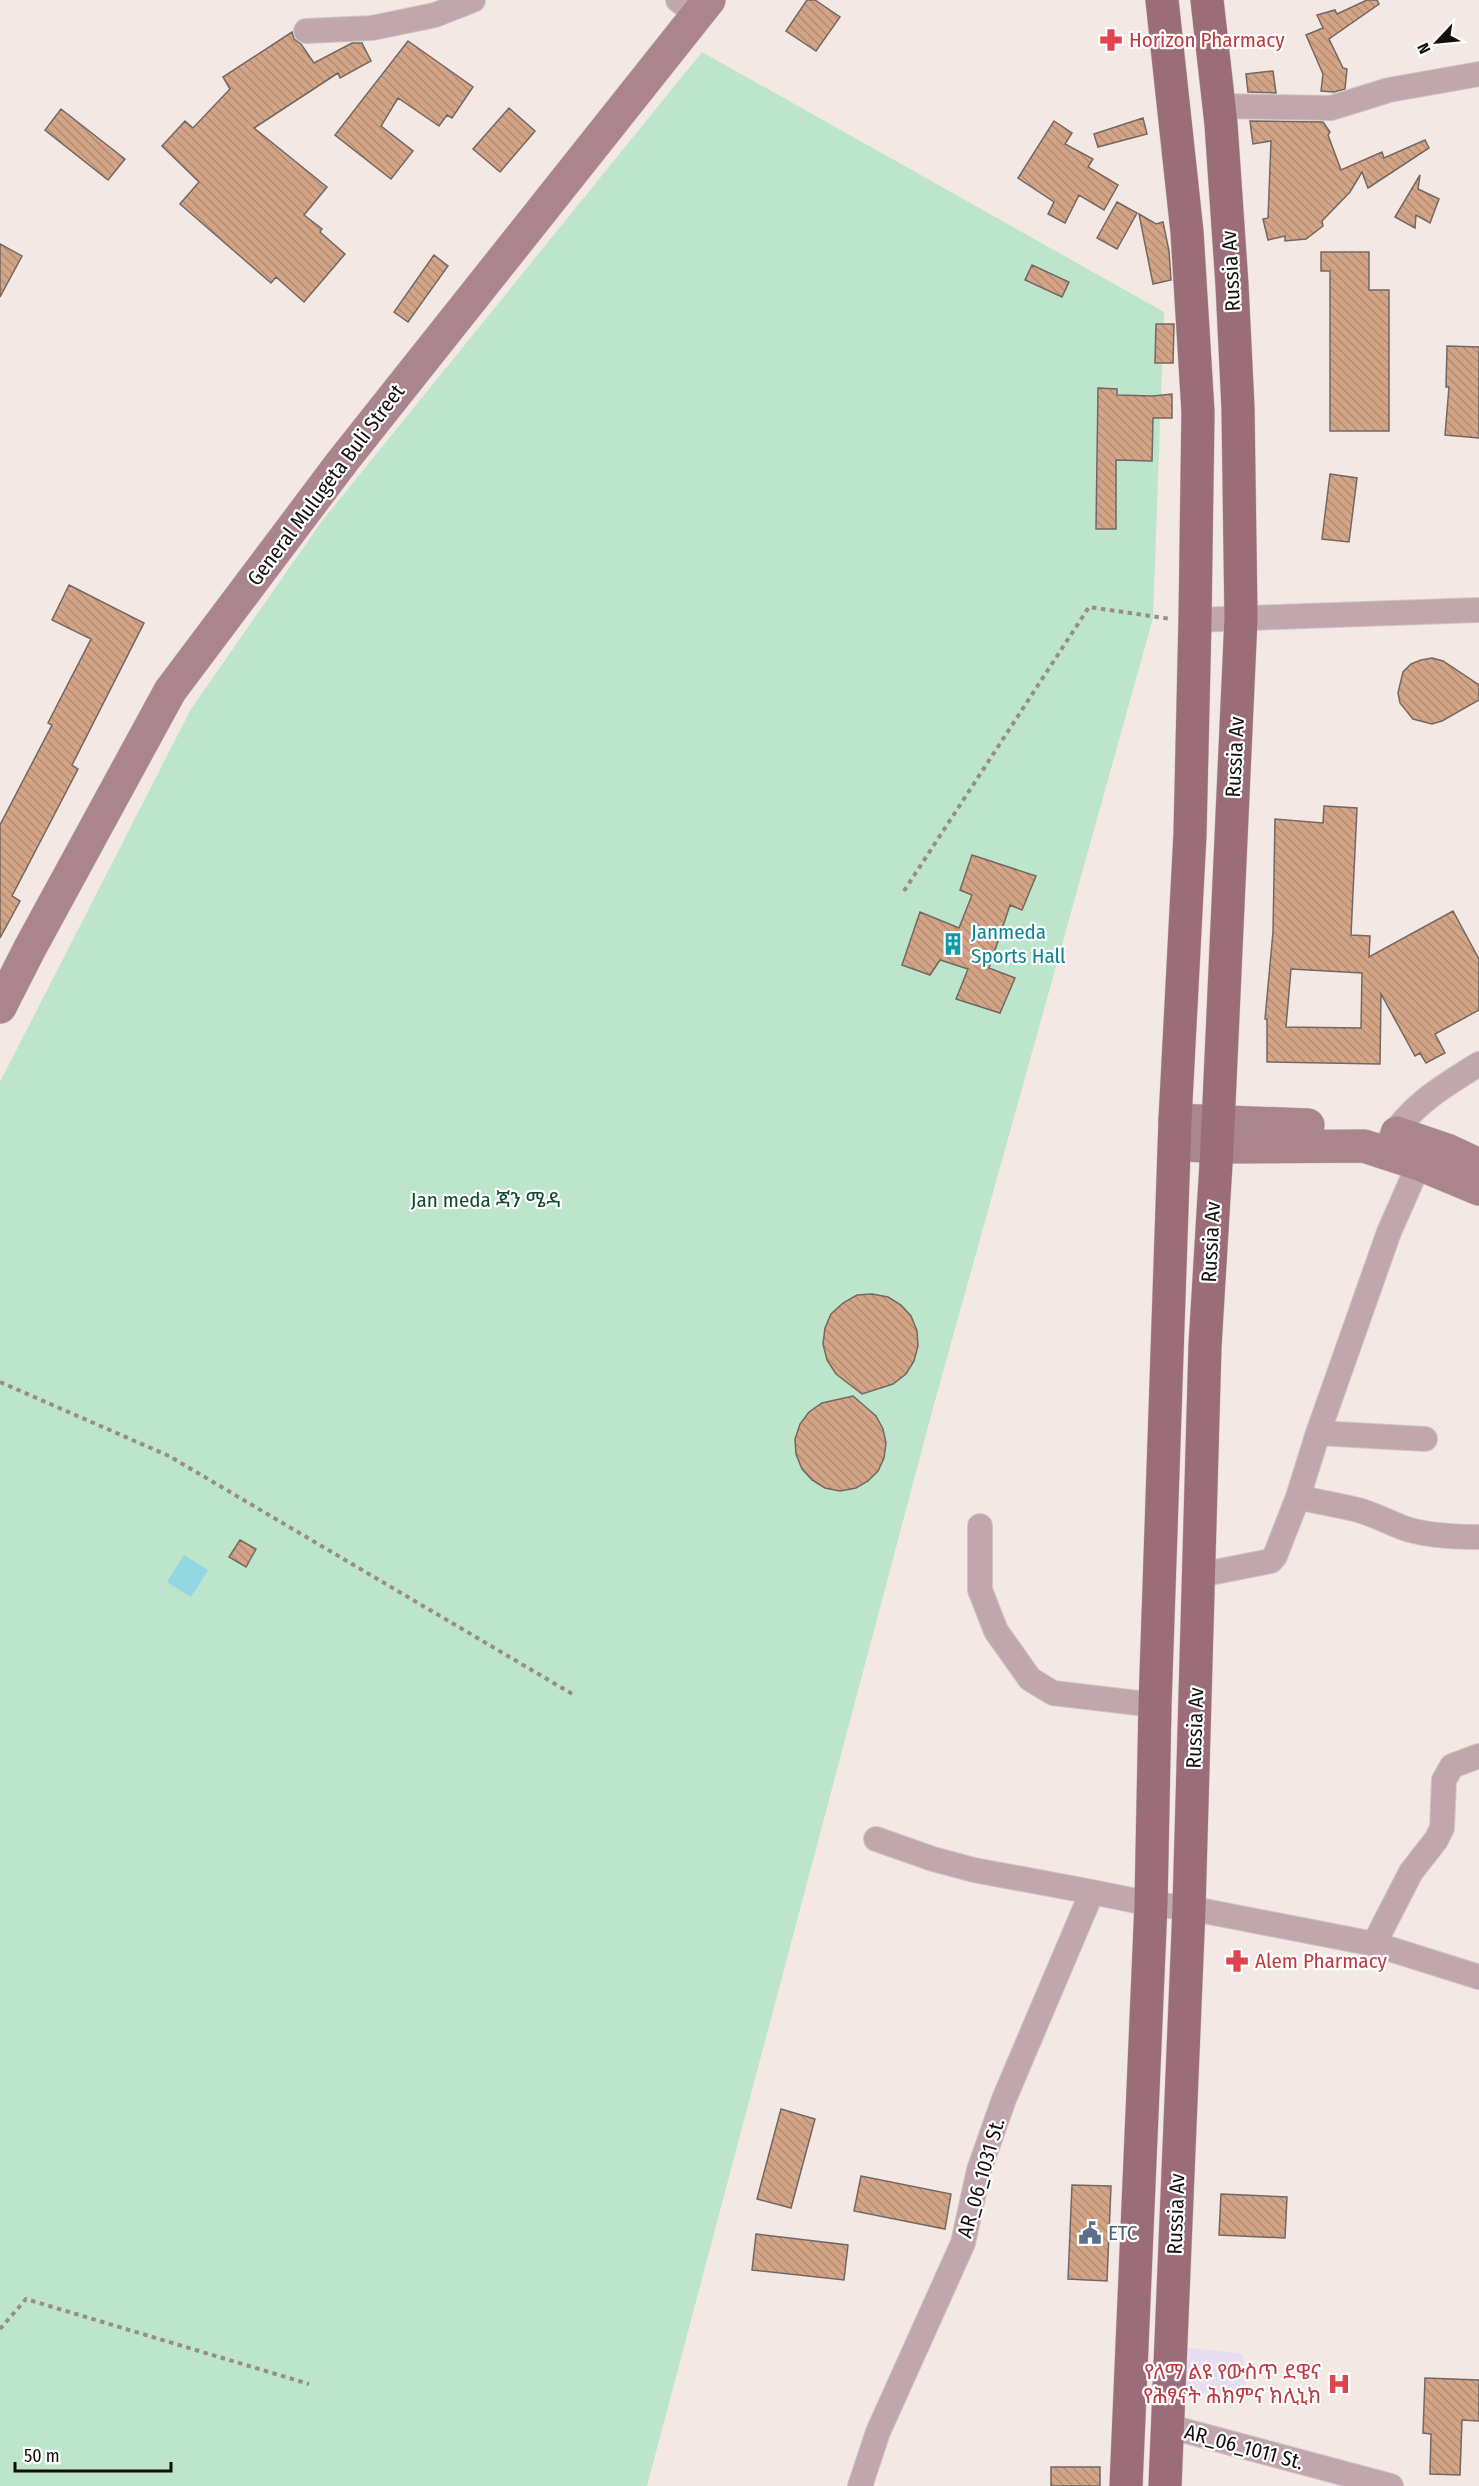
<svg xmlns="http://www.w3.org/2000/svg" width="1479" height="2486" viewBox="0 0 1479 2486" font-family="'Fira Sans Condensed','Noto Sans Ethiopic',sans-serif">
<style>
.medical{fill:#e7dcf0}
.park{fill:#bde5cb}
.water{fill:#93d7e2}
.building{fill:url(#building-back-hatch);stroke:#716863;stroke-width:1.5;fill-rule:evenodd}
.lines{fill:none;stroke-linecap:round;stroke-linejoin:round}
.minor-casing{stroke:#d0c5c2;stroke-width:26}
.secondary-casing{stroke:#d0c5c2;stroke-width:34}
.primary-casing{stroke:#d0c5c2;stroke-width:34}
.path{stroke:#978e8b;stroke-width:4;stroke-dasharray:4.5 4.5;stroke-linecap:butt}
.minor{stroke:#c1a7ad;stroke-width:24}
.secondary{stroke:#ab858e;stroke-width:33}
.primary{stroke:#9a6d79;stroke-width:33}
.labels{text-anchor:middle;stroke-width:4.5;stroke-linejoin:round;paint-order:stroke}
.health-label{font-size:21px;fill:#be3a42;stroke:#fff;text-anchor:start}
.street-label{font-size:21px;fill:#130f0e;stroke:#fff}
.culture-label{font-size:21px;fill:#0d838f;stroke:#fff;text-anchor:start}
.park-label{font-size:21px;fill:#0f4c2e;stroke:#fff}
.service-label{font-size:21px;fill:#4e5e75;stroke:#fff;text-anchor:start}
</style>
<defs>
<pattern id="building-back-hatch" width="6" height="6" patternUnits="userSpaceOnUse" patternTransform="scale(1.5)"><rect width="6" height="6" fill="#d4a487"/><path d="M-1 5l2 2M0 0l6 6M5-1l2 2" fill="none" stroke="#b58c73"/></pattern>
</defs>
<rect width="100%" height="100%" fill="#f4e8e4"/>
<path class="medical" d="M1172,2346L1243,2354L1246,2397L1183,2390Z"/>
<path class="park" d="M702,52L1164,312L1153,618L933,1408L647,2486H0V1082L191,709L322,521Z"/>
<path class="water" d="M184,1555L208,1570L191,1597L167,1582Z"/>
<path class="building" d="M807,0H815L840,17L816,51L786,31Z
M1367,0H1377L1379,4L1329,39L1343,68L1347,69L1345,89L1334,92L1321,91L1323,74L1306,35L1323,28L1317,15L1335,10L1337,14Z
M292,32L294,39L301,44L314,63L352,43H362L371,61L340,78L338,73L254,128L327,187L304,215L322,229L320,232L345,254L304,302L276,277L271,283L180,204L199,182L162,146L185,121L193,128L230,89L223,77Z
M408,41L473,87L452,118L447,115L439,126L398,98L381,126L413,151L391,179L335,135Z
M1273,71L1276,93L1248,92L1246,74Z
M509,108L535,131L500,172L473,149Z
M61,109L125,159L108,180L45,130Z
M1143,118L1147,134L1098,147L1094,134Z
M1054,121L1072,133L1065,144L1093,159L1088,167L1118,185L1104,210L1079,195L1065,223L1048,214L1054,202L1018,178Z
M1250,121L1323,122L1330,132L1328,135L1341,170L1382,152L1384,158L1425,140L1429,148L1368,188L1362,172L1350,192L1322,221L1323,226L1306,239L1285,241V236L1268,240L1263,219L1268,218L1271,141L1253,144Z
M1420,175L1418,189L1439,199L1430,223L1416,215L1415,228L1395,217Z
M1117,202L1137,213L1117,249L1097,238Z
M1139,214L1156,224L1163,222L1169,251L1171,280L1153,284Z
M0,244L22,256L0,297Z
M1321,252H1369V290H1389V431H1330V271H1321Z
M434,255L448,266L408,322L394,312Z
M1032,265L1069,282L1062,297L1025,280Z
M1156,324H1174L1173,363H1155Z
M1447,346L1479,347V438L1445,435L1449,387H1446Z
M1098,388L1117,389V395L1153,396L1172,394V418H1153L1152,461L1116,460V529H1096Z
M1330,474L1357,478L1349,542L1322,539Z
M69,585L144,623L72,765L78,769L12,896L20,901L0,938V825L52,725L48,723L91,639L52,620Z
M1432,658L1443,661L1479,685V700L1442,721L1432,724L1413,719L1400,703L1398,693L1403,672L1411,664L1421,660Z
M1324,806L1357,808L1351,935L1370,936L1369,957L1453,911L1479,959V1010L1435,1034L1445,1053L1426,1063L1420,1053L1415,1056L1381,994L1380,1064L1267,1062V1019H1265L1273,932L1275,819L1323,823ZM1291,969L1362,973L1361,1028L1286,1027Z
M972,855L1036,876L1022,910L1010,905L989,968L1015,978L1000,1013L956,999L968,969L940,960L930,975L902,965L920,912L959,928L972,895L960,890Z
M872,1294L888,1297L901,1305L911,1316L917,1331L918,1346L914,1361L906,1374L893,1384L862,1394L836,1374L827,1360L823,1344L825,1328L831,1314L843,1303L857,1295Z
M853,1396L876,1416L883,1429L886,1443L884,1458L878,1471L868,1481L856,1488L840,1491L825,1488L812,1480L802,1469L796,1454L795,1439L800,1424L809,1412L822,1403Z
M240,1540L256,1549L246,1567L229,1557Z
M781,2109L815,2119L791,2208L757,2199Z
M861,2176L951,2194L945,2229L854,2211Z
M1072,2185L1111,2186L1107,2281L1068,2279Z
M1221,2194L1287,2197L1285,2238L1219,2235Z
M756,2234L848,2245L844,2280L752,2270Z
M1425,2378L1479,2380V2421L1462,2420L1460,2475L1430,2474L1431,2434L1423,2433Z
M1051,2467H1100V2486H1051Z"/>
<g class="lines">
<g class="minor-casing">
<path id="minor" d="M678,0L697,14
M306,31L372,28L435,15L473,0
M1219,106L1331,108L1389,90L1479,74
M1195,620L1479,610
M1387,1143C1411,1105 1442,1087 1479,1064
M1318,1433L1425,1439
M1298,1497C1318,1502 1338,1505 1358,1510C1373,1514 1386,1521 1401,1527C1424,1536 1454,1537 1479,1537
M980,1526V1590L996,1631L1030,1679L1053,1693L1155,1705
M1200,1575L1271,1561L1275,1556L1298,1497L1318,1433L1389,1232L1419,1164
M876,1839L933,1859L974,1870L1092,1892
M1374,1944L1411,1872L1436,1840L1442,1828L1444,1780L1452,1766L1479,1756
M1167,2426L1391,2486
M860,2486L878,2432L963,2243L979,2170L1004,2099L1092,1892L1151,1904L1189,1908L1374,1944L1479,1977"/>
</g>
<g class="secondary-casing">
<path id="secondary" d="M0,1007L30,948L170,691L342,462L709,0
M1175,1120L1308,1125
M1397,1133L1447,1150L1479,1165
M1175,1144L1217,1147L1364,1146L1419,1164L1479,1189"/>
</g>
<g class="primary-casing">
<path id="primary" d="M1126,2486L1151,1904L1155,1705L1175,1120L1190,834L1195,620L1198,412L1187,232L1162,0
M1165,2486L1189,1908L1205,1346L1217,1147L1241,618L1238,408L1232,285L1221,124L1207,0"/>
</g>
<path class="path" d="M904,891L1089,607L1171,619
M0,1382L169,1456L574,1695
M0,2329L26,2299L309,2384"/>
<use href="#minor" class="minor"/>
<use href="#secondary" class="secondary"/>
<use href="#primary" class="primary"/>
</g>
<defs>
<g id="pharmacy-bare" transform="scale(1.8)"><path d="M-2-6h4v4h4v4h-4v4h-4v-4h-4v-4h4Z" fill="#e0444e" stroke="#fff" stroke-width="2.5" paint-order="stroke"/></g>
<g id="building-bare" transform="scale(1.8)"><path d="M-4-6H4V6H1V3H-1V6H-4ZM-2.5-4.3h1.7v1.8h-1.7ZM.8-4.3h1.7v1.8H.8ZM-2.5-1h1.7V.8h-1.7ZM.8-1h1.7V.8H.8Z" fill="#0f9aa8" stroke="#fff" stroke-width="2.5" paint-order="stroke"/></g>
<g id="civic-bare" transform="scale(1.8)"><path d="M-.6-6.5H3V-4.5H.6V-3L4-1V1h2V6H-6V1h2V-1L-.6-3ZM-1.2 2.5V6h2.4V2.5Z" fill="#5c6f8a" stroke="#fff" stroke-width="2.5" paint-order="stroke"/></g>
<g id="hospital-bare" transform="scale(1.8)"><path d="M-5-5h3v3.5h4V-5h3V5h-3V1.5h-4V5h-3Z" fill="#e0444e" stroke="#fff" stroke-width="2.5" paint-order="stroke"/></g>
</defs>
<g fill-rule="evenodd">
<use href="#pharmacy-bare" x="1111" y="40"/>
<use href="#building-bare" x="953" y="944"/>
<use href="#pharmacy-bare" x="1237" y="1961"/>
<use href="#civic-bare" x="1090" y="2233"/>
<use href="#hospital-bare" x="1339" y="2384"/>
</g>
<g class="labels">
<g class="health-label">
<text x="1129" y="47">Horizon Pharmacy</text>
<text x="1255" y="1968">Alem Pharmacy</text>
<text x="1321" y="2379" text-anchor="end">የለማ ልዩ የውስጥ ደዌና<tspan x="1321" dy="24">የሕፃናት ሕክምና ክሊኒክ</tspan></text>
</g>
<g class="street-label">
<text transform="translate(1231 271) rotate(-93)" y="7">Russia Av</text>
<text transform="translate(326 485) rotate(-53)" y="7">General Mulugeta Buli Street</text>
<text transform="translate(1235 757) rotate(-87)" y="7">Russia Av</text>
<text transform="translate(1211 1242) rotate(-87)" y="7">Russia Av</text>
<text transform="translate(1195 1728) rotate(-88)" y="7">Russia Av</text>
<text transform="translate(981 2178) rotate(-74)" y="7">AR_06_1031 St.</text>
<text transform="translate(1176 2214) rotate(-88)" y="7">Russia Av</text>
<text transform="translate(1244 2447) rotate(15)" y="7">AR_06_1011 St.</text>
</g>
<g class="culture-label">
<text x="971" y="939">Janmeda<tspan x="971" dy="24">Sports Hall</tspan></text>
</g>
<g class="park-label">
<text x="486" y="1207">Jan meda ጃን ሜዳ</text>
</g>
<g class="service-label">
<text x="1108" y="2240">ETC</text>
</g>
</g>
<g transform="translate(1437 42) rotate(244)" stroke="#ffffff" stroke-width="4.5" paint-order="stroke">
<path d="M0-4.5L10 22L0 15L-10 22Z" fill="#130f0e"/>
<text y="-9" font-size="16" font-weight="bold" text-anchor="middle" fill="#130f0e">N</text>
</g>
<path d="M15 2462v9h156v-9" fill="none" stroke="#130f0e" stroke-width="3"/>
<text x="24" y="2462" font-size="18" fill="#130f0e" stroke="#ffffff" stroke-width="4.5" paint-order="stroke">50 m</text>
</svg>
